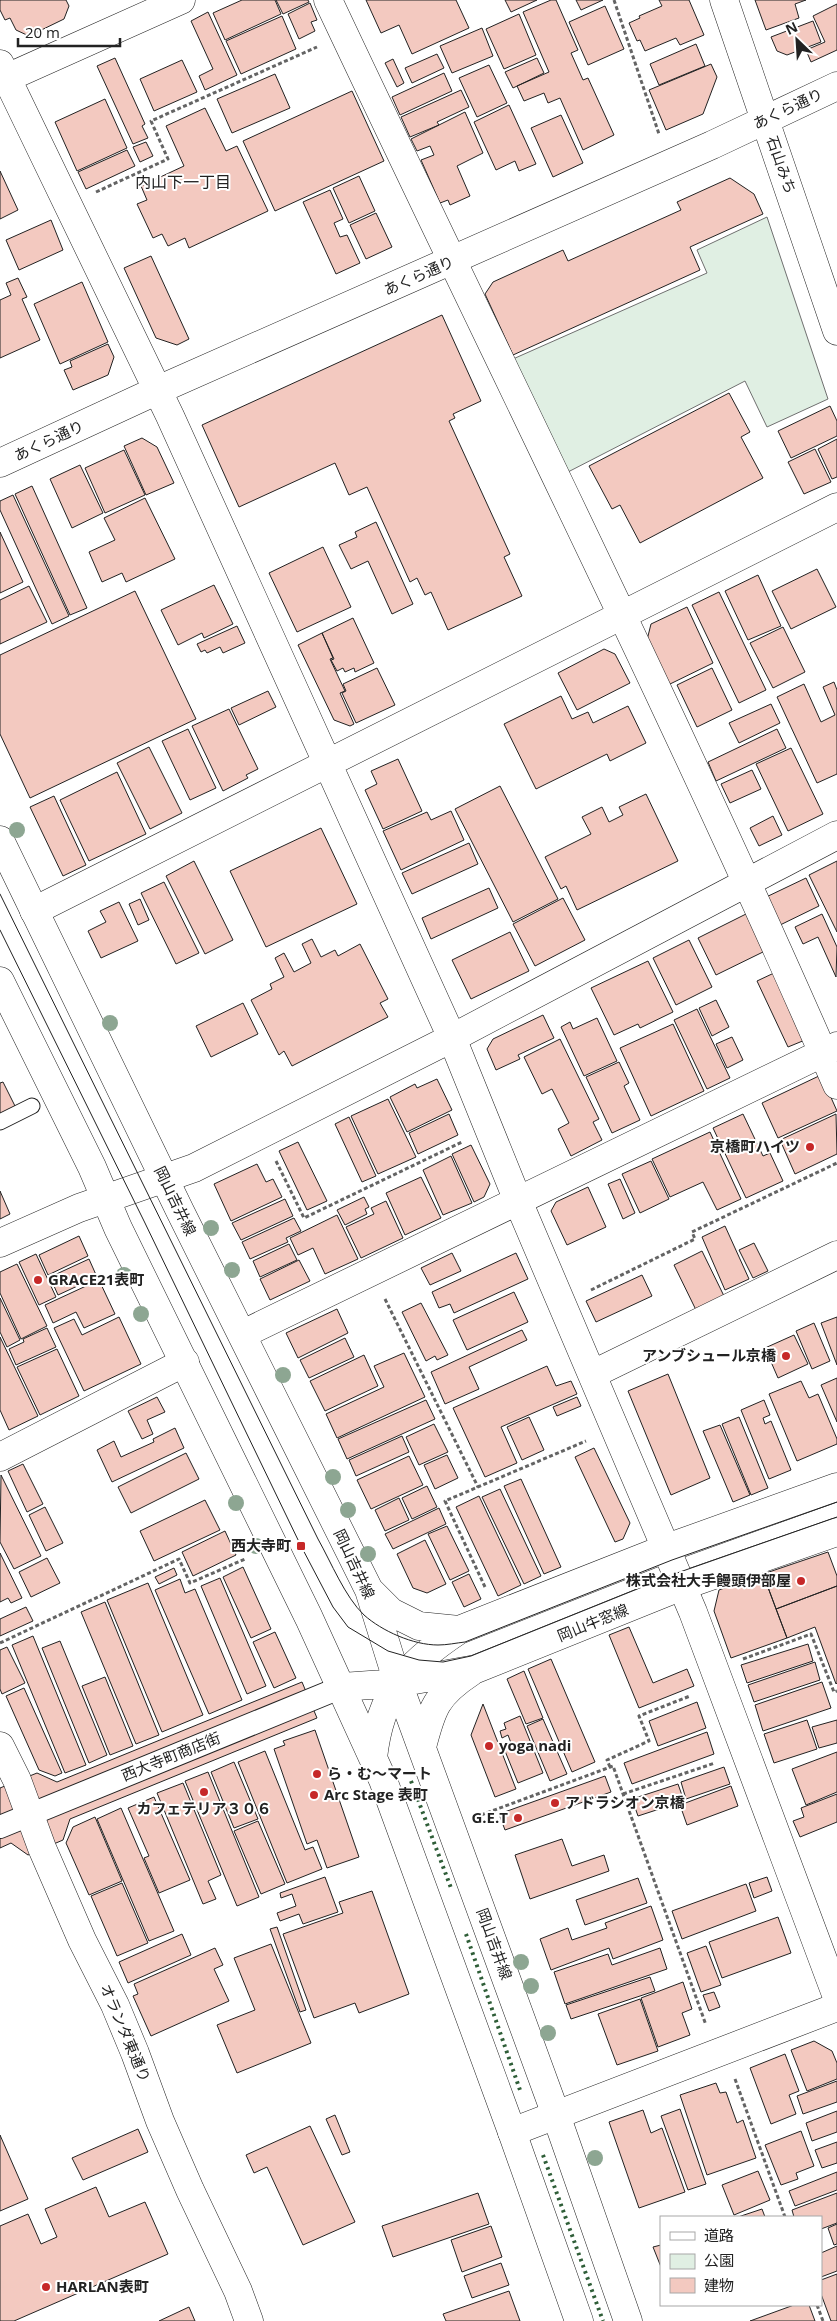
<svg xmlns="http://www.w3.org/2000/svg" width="837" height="2321" viewBox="0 0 837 2321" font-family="'Open Sans','Noto Sans JP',sans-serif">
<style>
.green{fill:#e0efe3;stroke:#6f6f6f}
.building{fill:#f3c9c0;stroke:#222}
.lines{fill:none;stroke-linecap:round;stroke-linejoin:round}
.service-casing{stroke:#222;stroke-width:17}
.pedestrian-casing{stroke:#222;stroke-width:24}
.minor-casing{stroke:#222;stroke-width:29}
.tertiary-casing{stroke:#222;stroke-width:29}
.primary-casing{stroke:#222;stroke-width:29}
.path{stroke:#646464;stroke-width:3;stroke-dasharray:4 2.5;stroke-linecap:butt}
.service{stroke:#fff;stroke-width:15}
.pedestrian{stroke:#fff;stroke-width:22}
.minor{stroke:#fff;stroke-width:28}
.tertiary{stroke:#fff;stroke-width:28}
.primary{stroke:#fff;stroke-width:28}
.tram{stroke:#222;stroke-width:1}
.hedge{stroke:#2f5e38;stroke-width:4;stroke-dasharray:2.5 4;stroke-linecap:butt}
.tree{fill:#8da692}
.poi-dot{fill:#c62828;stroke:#fff;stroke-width:2}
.labels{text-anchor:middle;stroke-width:4;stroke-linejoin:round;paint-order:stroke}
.street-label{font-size:15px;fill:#222;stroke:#fff}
.poi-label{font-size:15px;font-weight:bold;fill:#222;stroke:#fff;text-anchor:start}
.neighbourhood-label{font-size:16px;fill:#222;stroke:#fff}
</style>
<rect width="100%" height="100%" fill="#fff"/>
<path class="green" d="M767,217L828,399L767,427L745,381L566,473L513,359L707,273L697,250Z"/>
<path class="building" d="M0,0H66L69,6L64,19L29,36L16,30L10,18L5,20L0,10Z
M242,0H275L281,14L225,40L213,13Z
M276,0H308L309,2L283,14Z
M366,0H456L469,28L412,54L399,25L381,33Z
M505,0H537L511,12Z
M551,0H556L578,50L571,53L583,80L588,78L614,135L583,150L560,98L548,103L544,93L524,101L517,86L549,72L523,12Z
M576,0H603L581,10Z
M659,0H689L704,35L680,45L676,38L645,51L640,40L637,41L629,23L640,18L639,16L662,6Z
M755,0H806L795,4L799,18L766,30Z
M310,3L317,20L311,22L315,31L299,39L288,14Z
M837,4V50L811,62L806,50L825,42L813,16Z
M605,6L624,49L588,65L569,22Z
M208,12L237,75L205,90L199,76L213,69L191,21Z
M519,14L536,55L504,69L486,29Z
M282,16L296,49L241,74L226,41Z
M813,21L821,42L787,55L777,51L771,37Z
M482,28L493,56L452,73L440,46Z
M696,44L705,66L659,85L650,64Z
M437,54L444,68L412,83L405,68Z
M115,58L145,124L142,126L148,138L133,144L97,66Z
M537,58L544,73L513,88L505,72Z
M393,59L404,83L397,87L385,63Z
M182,60L197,92L154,111L140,79Z
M711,64L717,77L703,114L666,130L649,90Z
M489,65L507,103L477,117L459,78Z
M444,73L452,91L400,115L392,97Z
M275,74L290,108L232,133L217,99Z
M461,90L469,107L437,122L439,125L410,137L401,117Z
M352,91L384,161L275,211L243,141Z
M105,99L127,148L77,171L55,122Z
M509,105L536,164L519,171L515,161L496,170L474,122Z
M205,108L226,151L237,146L268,211L189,248L185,238L168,246L162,234L153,238L137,204L147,200L141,186L184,166L166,126Z
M465,112L483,153L457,166L470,196L450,205L448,200L440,203L421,160L434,155L430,146L417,151L411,139Z
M561,115L583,163L553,177L531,128Z
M146,142L153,156L140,162L133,147Z
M127,150L135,166L86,189L78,172Z
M0,171L18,210L0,219Z
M359,176L375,211L349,223L333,188Z
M730,178L754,194L763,214L690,247L700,270L513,355L485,294L493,282L563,250L568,261L681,210L677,202Z
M330,190L343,219L334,223L340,237L347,235L360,263L336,274L303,202Z
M376,213L392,247L366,259L350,225Z
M51,220L63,250L19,270L6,240Z
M151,256L189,339L177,345L156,338L124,268Z
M18,278L27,297L22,299L40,340L0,358V300L11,295L6,283Z
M82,282L108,342L60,364L34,304Z
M442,315L481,401L453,414L455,418L449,421L510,554L504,557L522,596L448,630L431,592L425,595L417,578L410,582L367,487L349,495L335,463L239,507L202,425Z
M108,344L114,357L108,375L73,390L64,370L72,367L70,361Z
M729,393L750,432L741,437L763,478L640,543L620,505L612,509L589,466Z
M830,406L837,421V436L791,458L778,431Z
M142,438L157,447L174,483L146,495L124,446Z
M837,439V477L832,479L818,449Z
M815,449L831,482L804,494L788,462Z
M124,450L145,495L105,513L85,468Z
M80,465L103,513L72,528L50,479Z
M32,486L87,608L70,615L15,494Z
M13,495L69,616L52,624L0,510V501Z
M145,498L175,559L126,582L122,573L102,582L89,552L115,540L104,518Z
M376,522L413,604L392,614L368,561L351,569L339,545L357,537L355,532Z
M0,532L23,582L0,593Z
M323,547L351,607L297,632L269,573Z
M817,569L836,607L791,629L772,591Z
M758,575L781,626L748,640L725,591Z
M214,585L233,624L204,638L202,633L178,645L161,610Z
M29,586L47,622L0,644V600Z
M135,591L196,719L30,798L0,734V655Z
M719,592L766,690L739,703L692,605Z
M687,607L713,663L668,685L647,640L651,624Z
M353,618L374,663L355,672L354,668L345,672L343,668L337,671L331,660L334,659L322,633Z
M237,626L245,643L223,653L220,647L207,653L205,650L201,652L197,644Z
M783,627L805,672L773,688L750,643Z
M322,633L333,658L330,659L345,691L340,693L354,724L350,726L334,720L298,645Z
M604,649L615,654L630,683L577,710L558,673Z
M377,668L395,705L356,723L342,693L346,691L343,684Z
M712,668L732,710L697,727L677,685Z
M834,682L837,690V774L817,783L777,697L804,684L821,722L835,715L823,687Z
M268,691L276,707L239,725L231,708Z
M561,696L572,719L588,712L593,723L628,706L646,743L610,761L607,754L536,789L504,724Z
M771,704L780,723L739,743L729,723Z
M229,709L258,769L246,775L248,778L223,791L192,726Z
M188,729L216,788L190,800L162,741Z
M777,729L786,748L716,781L708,762Z
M149,747L182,813L150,829L117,763Z
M791,748L823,814L788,831L756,764Z
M398,759L422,811L383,829L365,790L377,784L371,771Z
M752,770L761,789L730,803L721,784Z
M117,772L146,834L89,861L60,800Z
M500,786L558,899L513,922L455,809Z
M646,794L678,861L577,910L566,886L561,889L545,857L591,834L582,817L602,807L609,822L623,815L619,807Z
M54,796L86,865L63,876L30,807Z
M451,811L464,840L401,870L383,831L427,812L431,820Z
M773,816L782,835L759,846L750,828Z
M321,828L357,904L266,947L230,871Z
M469,843L478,864L412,894L402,873Z
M194,861L233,940L205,954L166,876Z
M837,861V932L809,875Z
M806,878L819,906L776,927L762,899Z
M164,882L199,953L176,964L141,893Z
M489,888L498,908L431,939L422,918Z
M563,898L585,940L535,966L513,924Z
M140,899L149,920L138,925L129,904Z
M119,902L138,941L101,958L88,931L106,922L100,911Z
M746,914L765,951L716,975L698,938Z
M822,914L837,947L836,977L818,937L803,944L795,927Z
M510,932L529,971L471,999L452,960Z
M312,939L321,957L335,950L338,956L360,944L388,999L380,1003L388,1017L292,1066L284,1051L279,1055L251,1000L272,989L270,984L284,977L275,958L284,953L294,972L311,963L302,944Z
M689,940L712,987L676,1005L653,958Z
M648,961L673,1012L640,1028L638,1024L614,1035L591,988Z
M774,973L805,1040L788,1047L757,981Z
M716,1000L729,1027L712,1036L699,1008Z
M243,1003L258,1034L211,1057L196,1026Z
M697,1009L730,1078L707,1089L674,1020Z
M543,1015L554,1038L518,1055L520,1059L496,1070L487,1049L493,1039Z
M597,1018L617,1061L584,1076L561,1027L570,1022L573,1029Z
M673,1024L704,1091L651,1116L620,1048Z
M732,1037L743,1060L727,1068L716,1044Z
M560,1039L599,1119L593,1122L602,1140L571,1156L558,1129L569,1123L552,1089L542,1094L524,1057Z
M619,1062L629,1083L624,1086L640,1120L612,1133L586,1077Z
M821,1075L837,1111L778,1138L762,1103Z
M437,1079L452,1110L407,1132L390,1097L415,1084L417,1088Z
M3,1082L16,1108L0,1115V1083Z
M388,1099L416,1157L378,1174L351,1116Z
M449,1114L458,1135L418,1154L409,1133Z
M743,1114L763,1156L770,1153L783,1181L746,1198L713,1128Z
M836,1114L837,1154L795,1174L780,1140Z
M349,1117L376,1176L362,1182L335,1124Z
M710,1132L741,1199L717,1210L703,1182L670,1197L652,1159Z
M298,1142L327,1201L307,1210L279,1151Z
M471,1145L490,1184L484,1197L474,1202L452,1154Z
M451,1156L472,1203L443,1215L423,1170Z
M651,1161L669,1199L640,1213L622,1174Z
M257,1164L266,1182L273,1179L282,1197L231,1221L214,1184Z
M421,1177L441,1218L405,1235L386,1193Z
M620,1179L635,1213L623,1219L608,1184Z
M588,1187L606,1227L567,1245L551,1211L556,1202Z
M0,1191L10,1214L0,1219Z
M364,1197L369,1207L365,1209L367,1214L345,1225L337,1210Z
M285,1199L293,1216L241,1240L232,1223Z
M386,1201L403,1238L361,1258L346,1227L374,1214L371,1208Z
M337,1215L358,1259L325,1274L313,1248L298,1255L290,1238Z
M294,1218L301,1231L286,1238L288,1242L250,1259L242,1242Z
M725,1226L749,1279L725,1290L702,1237Z
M79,1236L88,1256L48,1275L39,1255Z
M754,1243L768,1271L753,1278L739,1250Z
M289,1244L297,1260L260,1277L253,1261Z
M702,1251L724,1296L696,1310L674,1265Z
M452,1253L461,1271L430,1285L421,1268Z
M516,1253L528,1279L454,1313L450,1304L439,1308L432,1292Z
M36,1254L56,1297L39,1305L19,1262Z
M89,1259L97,1277L58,1295L50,1277Z
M299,1260L310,1281L270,1300L260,1279Z
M17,1264L47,1326L21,1339L0,1293V1272Z
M642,1275L652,1296L596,1322L586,1301Z
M99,1280L115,1314L84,1328L76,1312L53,1323L45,1305Z
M514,1292L528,1322L467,1350L453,1320Z
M0,1298L20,1340L7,1347L0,1332Z
M421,1303L448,1355L437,1360L435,1356L426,1361L402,1312Z
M337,1309L348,1333L298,1358L286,1333Z
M119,1317L141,1364L84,1391L54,1328L74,1319L82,1335Z
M837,1317V1365L821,1323Z
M814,1323L830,1361L812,1369L796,1331Z
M47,1328L56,1347L16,1365L9,1349L24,1342L23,1339Z
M522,1330L527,1340L469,1367L479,1389L445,1404L431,1372Z
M794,1335L808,1364L778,1378L765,1348Z
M0,1337L38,1416L9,1430L0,1410Z
M345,1338L354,1357L309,1378L300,1360Z
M57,1349L79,1396L40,1415L17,1367Z
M404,1353L425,1397L337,1438L326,1414L384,1387L374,1366Z
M364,1355L378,1386L325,1411L310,1381Z
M547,1366L556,1386L571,1381L577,1394L501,1427L517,1463L485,1477L453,1408Z
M668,1374L710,1478L671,1495L628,1391Z
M837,1378V1422L821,1385Z
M801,1381L809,1398L818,1394L837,1439V1444L797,1461L769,1394Z
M157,1397L165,1412L147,1420L153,1434L142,1439L128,1411Z
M577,1397L581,1406L557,1416L553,1407Z
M426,1400L435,1419L347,1459L338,1439Z
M764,1400L770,1415L763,1418L765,1424L771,1421L791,1470L769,1479L741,1410Z
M529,1417L544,1450L522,1460L507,1427Z
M739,1417L768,1488L751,1495L722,1424Z
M434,1424L448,1452L419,1465L406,1437Z
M720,1425L750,1495L733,1502L703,1431Z
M175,1428L184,1448L112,1482L97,1450L114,1441L121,1457L154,1442L153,1439Z
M402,1436L409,1452L356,1476L349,1460Z
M594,1448L630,1523L623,1539L615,1542L575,1457Z
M186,1453L199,1479L131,1513L118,1487Z
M447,1455L458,1478L435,1489L424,1465Z
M409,1456L423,1485L371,1509L357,1480Z
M23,1464L43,1504L27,1512L8,1471Z
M1,1475L41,1556L14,1569L0,1542Z
M521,1479L561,1567L544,1574L504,1486Z
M427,1486L437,1507L412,1519L402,1498Z
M500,1489L541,1576L524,1584L482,1497Z
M479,1496L521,1585L498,1596L456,1507Z
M399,1498L409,1520L385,1531L375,1510Z
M205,1500L220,1530L154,1561L140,1531Z
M45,1507L63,1543L46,1551L29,1515Z
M439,1508L446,1524L393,1549L385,1534Z
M447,1526L469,1571L450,1580L428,1534Z
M225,1531L236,1555L193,1576L182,1552Z
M425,1540L446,1584L427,1593L413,1588L397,1554Z
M828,1552L837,1576V1586L776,1609L763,1574Z
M0,1553L22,1598L11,1603L8,1598L0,1602Z
M47,1558L60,1583L31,1597L19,1572Z
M243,1567L271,1629L251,1638L223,1577Z
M174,1568L177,1575L159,1584L155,1577Z
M469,1574L481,1599L464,1607L452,1582Z
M763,1574L787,1638L731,1658L714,1611L719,1590Z
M220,1578L266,1686L247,1694L201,1586Z
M180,1579L185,1593L195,1589L242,1700L209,1714L155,1590Z
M148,1583L203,1715L162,1732L107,1600Z
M837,1586V1683L836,1684L815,1627L787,1638L776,1609Z
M105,1602L159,1735L136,1744L81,1612Z
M26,1607L33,1621L0,1636V1619Z
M629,1627L653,1683L687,1669L694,1686L639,1708L609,1635Z
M275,1632L296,1678L274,1688L253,1642Z
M33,1636L86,1765L65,1773L12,1645Z
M60,1641L107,1755L89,1763L42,1648Z
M808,1644L813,1661L747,1683L741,1665Z
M7,1647L25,1683L2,1694L0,1689V1650Z
M551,1659L595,1762L572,1772L528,1669Z
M815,1662L820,1680L754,1702L748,1685Z
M524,1671L543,1718L526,1724L507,1679Z
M105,1677L133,1746L110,1755L82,1686Z
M302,1682L317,1718L70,1819L63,1840L28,1855L11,1843L0,1848V1788L37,1773L57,1782Z
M822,1682L831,1708L763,1731L755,1705Z
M24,1688L62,1773L55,1776L39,1770L6,1696Z
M697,1702L706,1728L658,1746L649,1721Z
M483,1704L516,1789L495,1797L471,1735Z
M520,1716L543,1773L518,1783L503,1746L511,1743L508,1735L502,1738L500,1731L506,1729L504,1723Z
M543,1719L567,1774L550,1781L527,1726Z
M807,1720L817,1749L774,1763L764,1734Z
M837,1720V1743L819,1748L812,1727Z
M315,1730L359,1857L327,1868L317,1840L307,1844L274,1749L285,1745L283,1741Z
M707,1732L714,1754L632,1784L624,1763Z
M265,1751L305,1850L313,1847L322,1869L287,1883L238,1762Z
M837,1752V1792L806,1805L792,1769Z
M234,1762L258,1819L234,1828L211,1772Z
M724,1767L730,1784L686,1799L681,1782Z
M208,1772L259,1897L237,1906L185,1781Z
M605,1776L611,1792L505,1830L499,1814Z
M183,1783L221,1875L208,1881L216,1899L203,1904L157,1793Z
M678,1784L684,1801L638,1816L632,1799Z
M731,1786L738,1806L687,1825L680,1805Z
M837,1794V1822L800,1837L793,1821L804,1817L801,1808Z
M154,1797L190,1880L159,1893L144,1858L149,1856L128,1808Z
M121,1808L174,1931L149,1941L97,1819Z
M95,1817L122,1881L89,1895L66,1843L73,1827Z
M258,1821L285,1884L261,1894L234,1831Z
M562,1839L572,1866L604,1855L609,1871L530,1899L515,1855Z
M325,1877L338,1912L303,1924L299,1914L280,1921L277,1913L296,1906L292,1894L281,1898L280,1893Z
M767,1877L772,1891L754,1898L749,1883Z
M638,1878L647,1903L585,1925L576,1900Z
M122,1883L148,1943L117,1956L91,1896Z
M746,1884L756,1911L682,1939L672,1911Z
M372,1891L409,1994L359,2013L355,2003L314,2018L283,1934L343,1913L339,1902Z
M651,1906L663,1940L613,1959L609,1948L551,1970L540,1939L568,1928L572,1940L607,1928L605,1923Z
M778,1917L791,1953L722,1978L709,1942Z
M277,1927L306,2010L300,2012L270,1929Z
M182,1934L191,1955L128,1983L119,1962Z
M271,1944L311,2043L237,2073L217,2025L255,2010L234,1958Z
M706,1946L721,1985L701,1992L687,1953Z
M215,1948L223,1965L214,1969L229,2001L151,2036L133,1996L138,1994L134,1984Z
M660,1948L667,1969L565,2004L554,1972L608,1954L612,1965Z
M650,1977L655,1991L571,2019L566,2005Z
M683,1982L692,2009L682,2013L690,2035L658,2047L641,1998Z
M714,1992L720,2007L709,2011L703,1995Z
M640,1999L658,2051L617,2065L598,2014Z
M814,2041L832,2051L837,2063V2079L807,2091L791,2050Z
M785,2054L799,2091L789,2095L796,2114L771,2124L750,2068Z
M837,2081V2102L803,2114L797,2096Z
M716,2083L720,2093L726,2092L737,2123L743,2120L756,2158L707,2175L680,2095Z
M680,2109L706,2184L688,2190L661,2116Z
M643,2110L651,2133L662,2128L685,2192L639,2208L609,2122Z
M837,2111V2132L812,2141L806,2123Z
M335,2115L350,2152L342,2155L326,2119Z
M310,2126L355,2222L303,2245L267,2167L254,2173L246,2155Z
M138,2129L148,2152L83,2180L72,2158Z
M801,2131L814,2166L796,2173L798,2179L781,2185L765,2145Z
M0,2135L28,2199L0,2211Z
M837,2142V2163L822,2168L815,2150Z
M758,2171L770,2200L734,2215L722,2185Z
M837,2172V2190L795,2206L789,2191Z
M96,2187L109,2217L145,2202L168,2254L14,2321H0V2226L28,2214L41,2244L57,2237L45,2209Z
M478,2193L489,2224L393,2257L382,2226Z
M837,2193V2223L821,2229V2217H794L792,2210Z
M762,2209L765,2217H738Z
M837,2224V2244L834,2245L828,2228Z
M491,2226L502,2257L462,2272L451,2240Z
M661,2245V2267L653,2247Z
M837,2246V2271L821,2277V2253Z
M501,2263L509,2285L472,2298L464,2276Z
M837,2274V2321H831L821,2294V2280Z
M509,2291L520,2321H446L443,2314Z
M794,2305H809L815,2321H750Z
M189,2307L195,2321H159Z"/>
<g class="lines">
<g class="service-casing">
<path id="service" d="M0,1122L32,1106"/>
</g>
<g class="pedestrian-casing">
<path id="pedestrian" d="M0,1827L342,1687"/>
</g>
<g class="minor-casing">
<path id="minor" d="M328,0C498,361 678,719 837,1085
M0,64L170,416L452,1038L518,1201L693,1612L837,1997
M0,81L181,0
M34,911L837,507
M0,1243L79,1208L194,1168L452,1038L837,835
M243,1334L837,1046
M593,1374L837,1255
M0,1457L185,1362
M0,1746L17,1780L42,1848L82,1940L115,2005L135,2053L160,2121L190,2190L238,2291L249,2321
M512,2132L837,2007"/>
</g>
<g class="tertiary-casing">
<path id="tertiary" d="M724,0L837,331
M0,463L158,390L712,145L837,86"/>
</g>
<g class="primary-casing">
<path id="primary" d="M0,840L180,1211L369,1590L398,1683L556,2115L628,2321
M0,981L92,1167L118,1228L309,1618L383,1780L512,2132L579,2321
M370,1591L391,1612L419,1626L459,1630L667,1548L837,1487
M342,1687L398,1683L476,1669L682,1586L837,1532
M422,1747C432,1708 436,1695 471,1672
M373,1758C380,1693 406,1665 459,1630"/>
</g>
<path class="path" d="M614,0L659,134
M96,192L168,159L151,121L317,47
M276,1161L304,1218L462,1142
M591,1290L695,1239L692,1232L837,1163
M385,1299L478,1487
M485,1587L445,1501L586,1441
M0,1643L179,1559L190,1583L245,1559
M743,1659L811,1634L834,1692L837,1691
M610,1767L607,1760L649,1741L639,1716L690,1696
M623,1794L715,1763
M481,1815L613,1766L706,2025
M735,2079L785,2217
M817,2305L823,2321"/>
<use href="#service" class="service"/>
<use href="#pedestrian" class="pedestrian"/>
<use href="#minor" class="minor"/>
<use href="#tertiary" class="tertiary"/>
<use href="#primary" class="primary"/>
<path class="tram" d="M0,894L318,1539C331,1562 345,1597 364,1615C382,1631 413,1645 438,1645C447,1645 456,1643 465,1642L672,1560L837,1502
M0,930L144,1221L301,1546L333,1607L348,1627L388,1651L419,1660L443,1662L471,1656L677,1573L837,1517"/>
<path class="hedge" d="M411,1781L451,1888
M466,1934L521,2093
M543,2155L603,2321"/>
</g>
<g class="tree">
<circle cx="17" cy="830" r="8"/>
<circle cx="110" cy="1023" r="8"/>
<circle cx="211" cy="1228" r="8"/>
<circle cx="232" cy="1270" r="8"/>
<circle cx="124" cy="1275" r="8"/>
<circle cx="141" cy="1314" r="8"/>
<circle cx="283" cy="1375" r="8"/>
<circle cx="333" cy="1477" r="8"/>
<circle cx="236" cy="1503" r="8"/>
<circle cx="348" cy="1510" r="8"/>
<circle cx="256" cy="1546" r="8"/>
<circle cx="368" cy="1554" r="8"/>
<circle cx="521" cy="1962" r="8"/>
<circle cx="531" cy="1986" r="8"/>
<circle cx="548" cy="2033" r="8"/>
<circle cx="595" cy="2158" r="8"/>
</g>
<g class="poi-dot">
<circle cx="810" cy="1147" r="5"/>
<circle cx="38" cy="1280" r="5"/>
<circle cx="786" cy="1356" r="5"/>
<rect x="296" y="1541" width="10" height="10" rx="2.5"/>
<circle cx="801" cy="1581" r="5"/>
<circle cx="489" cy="1746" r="5"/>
<circle cx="317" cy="1774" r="5"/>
<circle cx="204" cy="1792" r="5"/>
<circle cx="314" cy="1795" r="5"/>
<circle cx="555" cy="1803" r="5"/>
<circle cx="518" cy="1818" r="5"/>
<circle cx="46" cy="2287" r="5"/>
</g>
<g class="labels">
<g class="street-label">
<text transform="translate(788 109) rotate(-25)" y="5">あくら通り</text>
<text transform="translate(781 165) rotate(71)" y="5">石山みち</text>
<text transform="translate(419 276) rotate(-24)" y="5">あくら通り</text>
<text transform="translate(49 441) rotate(-25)" y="5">あくら通り</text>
<text transform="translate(175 1201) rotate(64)" y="5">岡山吉井線</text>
<text transform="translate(354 1564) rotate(65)" y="5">岡山吉井線</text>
<text transform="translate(593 1623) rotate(-22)" y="5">岡山牛窓線</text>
<text transform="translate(171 1757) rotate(-22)" y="5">西大寺町商店街</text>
<text transform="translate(494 1944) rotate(70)" y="5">岡山吉井線</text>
<text transform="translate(125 2033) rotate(67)" y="5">オランダ東通り</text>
</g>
<g class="poi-label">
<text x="800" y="1152" text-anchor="end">京橋町ハイツ</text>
<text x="48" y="1285">GRACE21表町</text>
<text x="776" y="1361" text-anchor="end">アンブシュール京橋</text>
<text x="291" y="1551" text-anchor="end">西大寺町</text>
<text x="791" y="1586" text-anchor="end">株式会社大手饅頭伊部屋</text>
<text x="499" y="1751">yoga nadi</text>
<text x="327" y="1779">ら・む～マート</text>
<text x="324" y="1800">Arc Stage 表町</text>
<text x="565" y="1808">アドラシオン京橋</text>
<text x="204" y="1814" text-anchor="middle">カフェテリア３０６</text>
<text x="508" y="1823" text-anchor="end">G.E.T</text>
<text x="56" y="2292">HARLAN表町</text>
</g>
<g class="neighbourhood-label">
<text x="183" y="188">内山下一丁目</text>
</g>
</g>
<rect x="660" y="2216" width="162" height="90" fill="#ffffff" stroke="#a7a7a7"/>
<rect x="670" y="2232" width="25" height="8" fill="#ffffff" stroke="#a7a7a7"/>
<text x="704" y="2241" font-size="15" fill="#222222">道路</text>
<rect x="670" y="2254" width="25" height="15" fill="#e0efe3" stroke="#a7a7a7"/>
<text x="704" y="2266" font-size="15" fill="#222222">公園</text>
<rect x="670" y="2278" width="25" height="15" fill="#f3c9c0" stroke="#a7a7a7"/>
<text x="704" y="2291" font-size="15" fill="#222222">建物</text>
<g transform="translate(797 40) rotate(335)" stroke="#ffffff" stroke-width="4" paint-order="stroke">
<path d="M0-4L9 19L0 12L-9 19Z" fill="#222222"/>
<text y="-8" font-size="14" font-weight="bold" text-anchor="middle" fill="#222222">N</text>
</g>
<path d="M18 38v8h102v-8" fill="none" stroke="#222222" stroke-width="2.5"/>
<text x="25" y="38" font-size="15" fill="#222222" stroke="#ffffff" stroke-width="4" paint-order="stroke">20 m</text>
</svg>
